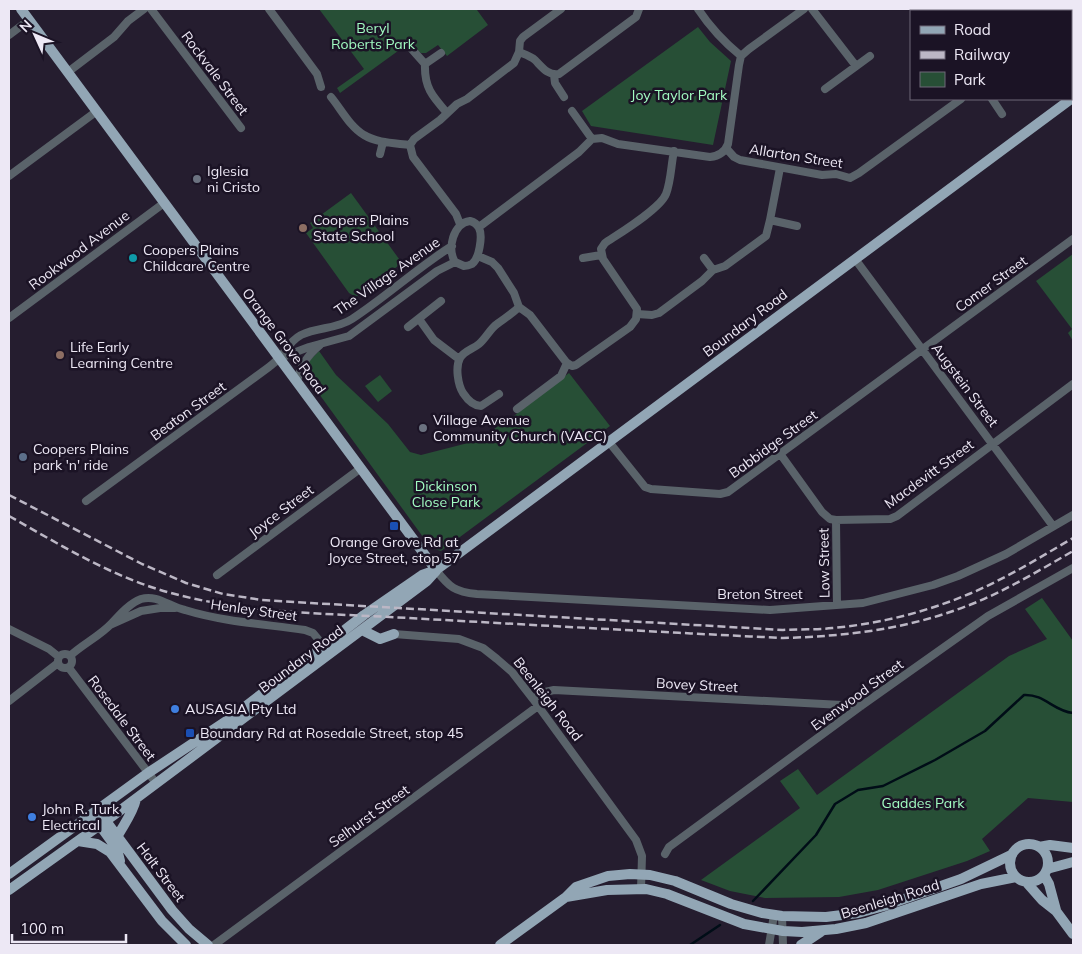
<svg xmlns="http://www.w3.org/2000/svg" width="1082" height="954" viewBox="0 0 1082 954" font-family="Mulish,sans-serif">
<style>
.green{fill:#274f36}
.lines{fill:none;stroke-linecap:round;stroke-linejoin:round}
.stream{stroke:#000d17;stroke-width:2.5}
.minor{stroke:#5a636a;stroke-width:8}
.major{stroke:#92a6b5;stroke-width:10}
.rail{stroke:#bcb7c5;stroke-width:2.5;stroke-dasharray:8 4;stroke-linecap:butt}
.worship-dot{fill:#6b7280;stroke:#1b1325;stroke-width:2}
.education-dot{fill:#8d6e63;stroke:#1b1325;stroke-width:2}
.culture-dot{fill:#0f9aa8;stroke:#1b1325;stroke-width:2}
.service-dot{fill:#5c6f8a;stroke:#1b1325;stroke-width:2}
.transit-dot{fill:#1a4fb4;stroke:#1b1325;stroke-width:2}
.shop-dot{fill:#3f7fe0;stroke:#1b1325;stroke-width:2}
.labels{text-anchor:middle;stroke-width:5;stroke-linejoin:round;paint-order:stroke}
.park-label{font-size:14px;fill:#a2fcc2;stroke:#1b1325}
.street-label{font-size:14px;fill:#ede8f5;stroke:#1b1325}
.poi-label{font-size:14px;fill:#ede8f5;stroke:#1b1325;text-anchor:start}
</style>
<rect width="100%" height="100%" fill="#251d2f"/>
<path class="green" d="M319,9H478L477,10L488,25L447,56L438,45L426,53H421L409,43L340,93L337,88L364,69Z
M698,27L710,42L731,61L713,145L591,126L582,111Z
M351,193L402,263L356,297L349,293L306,233L313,228L310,223Z
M1073,254V341L1068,333L1072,329L1036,281Z
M319,351L336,375L388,424L410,452L421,455L468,443L488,433L515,415L569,373L610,426L441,551L431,548L306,376L308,362Z
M380,375L392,391L378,402L365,386Z
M1042,598L1073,641V802L1028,798L982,839L990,851L967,861L878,890L839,897L765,898L730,891L701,880L800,808L780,781L798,769L817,795L1009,656L1047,639L1025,609Z"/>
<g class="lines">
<path class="stream" d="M753,901L816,835L835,804L858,790L883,786L935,760L985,731L1024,695C1045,694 1053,711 1073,713
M690,945L720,925"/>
<path class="minor" d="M151,9L241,128
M269,9L317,74L321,87
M698,9C710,27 725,43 741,56
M812,9L856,66
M925,9L927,11
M1051,9L1053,11
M9,35L29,20
M1071,35L1073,38
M409,46L425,64C424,87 432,96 447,113
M519,52C524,54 531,56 535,60C542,67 548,76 559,74L636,17L639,9
M425,64L441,53
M68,72L114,37L128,21L144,9
M554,75L555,83L564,97
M825,89L870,56
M331,97C341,109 350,127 364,135C377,143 395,143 410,145
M992,99L1002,114
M572,111L592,139
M726,148L734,157L740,160L822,175L836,174L850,178L859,173L961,99
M380,154L383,142
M9,176L97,111
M770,220L797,226
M470,221C474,222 477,224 479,228C483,236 479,259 472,264C470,265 466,266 464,266L455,262C447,249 453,223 470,221Z
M460,224L456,214L413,157L410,145L414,139L440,120L457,104L467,99L514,63L519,52L520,41L523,37L561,9
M479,227L579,152L592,139L602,138L618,144L710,157C719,156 725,152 728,144L739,65L741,56L749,49L804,9
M478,256L492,262L498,268L514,293L519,307L530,315L566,362L572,366L576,365L630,327L636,319L637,309L603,259L601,249L605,243C620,233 660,209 666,194C671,181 671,165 674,151
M583,258L601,255
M704,258L713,270
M855,259L1053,526
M637,314L652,315L659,313L702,281L713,270L725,266L766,236L770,220L780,168
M9,318L164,203
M419,319L434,340L459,359
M408,327L441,301
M280,358L309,347L349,336L437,271L455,262
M297,381C301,365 307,356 320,345
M499,394L481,406C474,406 467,399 463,393C458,385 455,367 460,358C464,351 473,349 479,344C486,338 490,329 497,324C505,318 512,314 519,307
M517,409L561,376L567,363
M609,442L645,487L651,489L720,494L728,492L1073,239
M781,455L822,512L830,519L836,520L890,519L897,516L1073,384
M86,501L269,367C272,364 277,361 280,357C288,348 290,341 301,335C318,327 337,329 352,319C387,296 417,268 452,246
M836,520L837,605
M436,570C449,587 455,592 477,594L770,610L863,603L933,585L958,576L1006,554L1073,515
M217,575L361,468
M112,624L141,611L160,608H175
M9,629L49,649L59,657
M394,634L459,639L483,648L497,659L512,672L533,699L636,840L642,856L641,889
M58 661a7 7 0 1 1 14 0a7 7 0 1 1-14 0Z
M70,656C83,644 100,636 112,623C120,614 130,603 141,599C157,594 170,607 185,610C224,622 264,624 305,630L313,633L323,645
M69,668L156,783
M533,699L545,692L554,690L861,706
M9,701L58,663
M665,854L669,847L861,706L988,616L1073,568
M782,916L783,945
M214,945L538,706
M769,945L774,915"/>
<path class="major" d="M21,9L436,570
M362,630L380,639L394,634
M103,817L172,910L189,929L208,945
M96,820L117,849L120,861
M117,837C124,824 133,813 136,799
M78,841L97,844L110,852L162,921L186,945
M1010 863a19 19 0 1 1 38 0a19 19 0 1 1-38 0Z
M1039,847L1050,845L1073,848
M1047,869L1073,862
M9,874L148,773L228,720L364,615L422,575L436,570L447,562L1071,99
M1044,875L1049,884L1056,910
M1027,883L1042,900L1056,911L1073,934
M9,890L114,815L427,581L436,571
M566,897L607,890L646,889L667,894L744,924L783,931L802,932L836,929L866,923L981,884L1016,877
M500,945L566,897L576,887L608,876L630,874L650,875L675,881L731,904L762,913L782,916L826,917L858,913L884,906L961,879L1011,855
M801,945L822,931"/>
<path class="rail" d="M9,495L142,564L186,583L223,594L262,600L311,603L783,630C799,629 816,630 832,628C879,624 926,612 969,594C1005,579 1039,558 1073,538
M9,516C55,542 101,570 151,587C233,614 323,613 408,618C533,625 658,632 783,638C850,636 909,629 972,604C1007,590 1040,570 1073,551"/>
</g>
<g class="worship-dot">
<circle cx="197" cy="179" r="5"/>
<circle cx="423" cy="428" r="5"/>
</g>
<g class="education-dot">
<circle cx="303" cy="228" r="5"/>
<circle cx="60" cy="355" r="5"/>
</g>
<circle class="culture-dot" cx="133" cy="258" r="5"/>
<circle class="service-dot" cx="23" cy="457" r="5"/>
<g class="transit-dot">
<rect x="389" y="521" width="10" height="10" rx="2.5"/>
<rect x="185" y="728" width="10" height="10" rx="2.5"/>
</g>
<g class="shop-dot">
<circle cx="175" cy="709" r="5"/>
<circle cx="32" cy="817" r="5"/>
</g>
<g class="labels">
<g class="park-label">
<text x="373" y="33">Beryl<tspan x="373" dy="16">Roberts Park</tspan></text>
<text x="679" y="100">Joy Taylor Park</text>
<text x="446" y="491">Dickinson<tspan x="446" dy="16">Close Park</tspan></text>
<text x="923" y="808">Gaddes Park</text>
</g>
<g class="street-label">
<text transform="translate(215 73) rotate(53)" y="5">Rockvale Street</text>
<text transform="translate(796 156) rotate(9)" y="5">Allarton Street</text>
<text transform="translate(79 250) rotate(-37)" y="5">Rookwood Avenue</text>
<text transform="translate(387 276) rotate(-35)" y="5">The Village Avenue</text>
<text transform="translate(991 284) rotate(-36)" y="5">Comer Street</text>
<text transform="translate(745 323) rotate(-37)" y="5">Boundary Road</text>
<text transform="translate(284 341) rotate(53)" y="5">Orange Grove Road</text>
<text transform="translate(965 385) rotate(53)" y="5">Augstein Street</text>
<text transform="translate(188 411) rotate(-36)" y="5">Beaton Street</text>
<text transform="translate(773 444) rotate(-36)" y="5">Babbidge Street</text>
<text transform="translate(929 474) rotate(-36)" y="5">Macdevitt Street</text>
<text transform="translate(281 511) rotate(-37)" y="5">Joyce Street</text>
<text transform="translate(824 563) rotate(-91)" y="5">Low Street</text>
<text x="760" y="599">Breton Street</text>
<text transform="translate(254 610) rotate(8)" y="5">Henley Street</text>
<text transform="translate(301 659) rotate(-37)" y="5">Boundary Road</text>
<text transform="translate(697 685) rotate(3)" y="5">Bovey Street</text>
<text transform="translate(857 695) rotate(-36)" y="5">Evenwood Street</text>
<text transform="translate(548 699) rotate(52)" y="5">Beenleigh Road</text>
<text transform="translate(122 718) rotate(53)" y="5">Rosedale Street</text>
<text transform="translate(369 816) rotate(-36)" y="5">Selhurst Street</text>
<text transform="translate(161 872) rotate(53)" y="5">Halt Street</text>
<text transform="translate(890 899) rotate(-17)" y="5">Beenleigh Road</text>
</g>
<g class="poi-label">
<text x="207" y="176">Iglesia<tspan x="207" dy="16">ni Cristo</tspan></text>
<text x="313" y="225">Coopers Plains<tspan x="313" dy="16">State School</tspan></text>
<text x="143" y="255">Coopers Plains<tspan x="143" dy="16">Childcare Centre</tspan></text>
<text x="70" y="352">Life Early<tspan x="70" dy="16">Learning Centre</tspan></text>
<text x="433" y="425">Village Avenue<tspan x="433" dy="16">Community Church (VACC)</tspan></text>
<text x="33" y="454">Coopers Plains<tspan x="33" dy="16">park 'n' ride</tspan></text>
<text x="394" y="547" text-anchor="middle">Orange Grove Rd at<tspan x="394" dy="16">Joyce Street, stop 57</tspan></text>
<text x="185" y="714">AUSASIA Pty Ltd</text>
<text x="200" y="738">Boundary Rd at Rosedale Street, stop 45</text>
<text x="42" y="814">John R. Turk<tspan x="42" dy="16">Electrical</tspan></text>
</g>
</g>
<rect width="1082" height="954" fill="none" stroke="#ede8f5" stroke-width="20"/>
<rect x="910" y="10" width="162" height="90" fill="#1b1325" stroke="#6f6878"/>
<rect x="920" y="26" width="25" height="8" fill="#92a6b5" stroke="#6f6878"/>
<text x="954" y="35" font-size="15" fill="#ede8f5">Road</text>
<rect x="920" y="51" width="25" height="8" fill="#bcb7c5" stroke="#6f6878"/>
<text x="954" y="60" font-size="15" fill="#ede8f5">Railway</text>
<rect x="920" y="72" width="25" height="15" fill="#274f36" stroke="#6f6878"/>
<text x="954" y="85" font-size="15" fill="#ede8f5">Park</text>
<g transform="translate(35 35) rotate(314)" stroke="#1b1325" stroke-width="4" paint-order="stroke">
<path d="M0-4L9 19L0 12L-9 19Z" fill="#ede8f5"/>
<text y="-8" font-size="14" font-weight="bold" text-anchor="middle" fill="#ede8f5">N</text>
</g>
<path d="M12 934v8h114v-8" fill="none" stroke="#ede8f5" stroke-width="2.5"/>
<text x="20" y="934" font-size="15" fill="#ede8f5" stroke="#1b1325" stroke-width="4" paint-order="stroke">100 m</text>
</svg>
